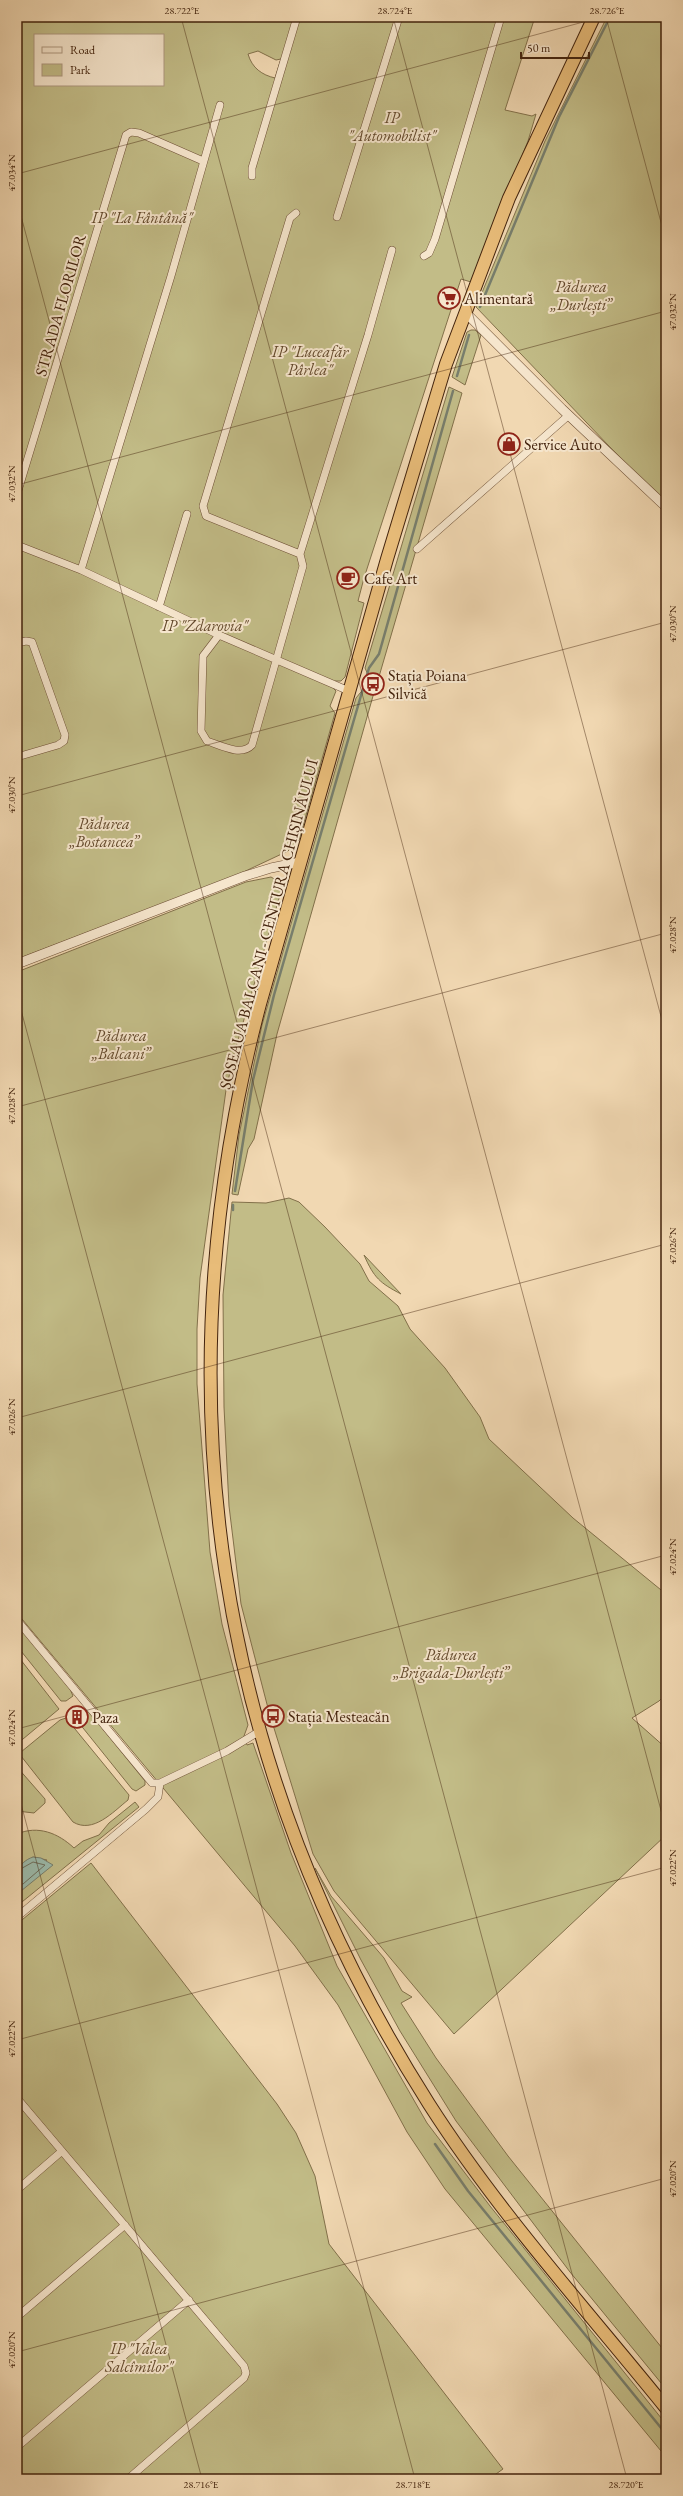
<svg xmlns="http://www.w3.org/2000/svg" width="683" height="2496" viewBox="0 0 683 2496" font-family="'EB Garamond',serif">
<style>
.green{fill:#c2bc87;stroke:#82704a;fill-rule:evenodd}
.water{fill:#9bbaab;stroke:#787e6c}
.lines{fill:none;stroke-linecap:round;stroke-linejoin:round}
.shore{stroke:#6f6e5c;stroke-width:1}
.stream{stroke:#787e6c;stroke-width:2.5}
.minor-casing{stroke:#6e5036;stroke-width:8}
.tertiary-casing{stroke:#6e5036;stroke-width:10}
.trunk-casing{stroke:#43230d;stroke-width:14}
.minor{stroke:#f6e6cd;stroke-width:7}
.tertiary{stroke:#f6e6cd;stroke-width:9}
.trunk{stroke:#e8bc79;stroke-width:12}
.ticks{fill:none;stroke:#43230d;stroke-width:1;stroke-opacity:0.45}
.labels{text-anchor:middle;stroke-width:4;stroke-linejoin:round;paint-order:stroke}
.park-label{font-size:16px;font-style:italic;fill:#63492c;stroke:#f6e6cd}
.poi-label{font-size:16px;fill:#43230d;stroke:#f6e6cd;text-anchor:start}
.street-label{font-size:16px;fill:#43230d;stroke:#f6e6cd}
.neatline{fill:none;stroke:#43230d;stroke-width:1.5}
.ticks-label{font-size:10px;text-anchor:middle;fill:#43230d}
</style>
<rect width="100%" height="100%" fill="#f1d8b2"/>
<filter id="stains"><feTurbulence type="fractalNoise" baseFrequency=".005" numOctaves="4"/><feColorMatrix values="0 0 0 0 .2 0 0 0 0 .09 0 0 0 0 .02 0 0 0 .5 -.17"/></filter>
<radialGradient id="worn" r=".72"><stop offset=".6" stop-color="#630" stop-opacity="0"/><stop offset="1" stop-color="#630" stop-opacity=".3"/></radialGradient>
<path class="green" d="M17,17H535L505,110L532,116L536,114L528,141L471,282L461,279L459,285L364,578L358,601L364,603L345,677L341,681H335L333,688L336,691L330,706L335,713L299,840L288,851L235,876L20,958L17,955ZM35,35H163V85H35ZM258,51L276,60L281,59L275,78C262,75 252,68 248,54Z
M607,17H666V495L662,497L630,468L476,307L545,141Z
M471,330H475L481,335L465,385L452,377L467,332Z
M449,387L462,393L378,680L369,677L365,668Z
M365,687L375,689L277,1034L254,1139L248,1149L238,1195L232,1194L239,1135L262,1025L356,698Z
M271,877L281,883L282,888L234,1054L226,1090L200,1278L197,1329V1384L210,1552L222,1624L248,1725L244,1736L247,1745L253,1743L291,1853L337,1966L427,2123L490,2206L666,2424V2457L445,2189L407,2132L338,2005L295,1946L17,1613V972L246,882Z
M289,1198L299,1202L325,1227L360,1264L369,1281L398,1306L410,1329L445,1368L480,1417L489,1439L573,1518L666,1594V1694L659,1701L632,1718L666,1748V1835L454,2034L334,1891L313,1854L269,1712L241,1604L229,1506L224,1407L223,1295L232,1202L266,1203Z
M364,1255L401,1294C380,1283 374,1278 364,1255Z
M17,1623L70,1689L73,1696L66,1701H61L17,1646Z
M17,1655L59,1709L17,1744Z
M79,1706L89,1712L145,1781V1785L136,1791L132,1789L79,1723L84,1718L75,1708Z
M66,1718L129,1795L128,1800C113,1812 93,1834 73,1822L21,1756V1752L60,1720Z
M17,1767L45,1799V1803L34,1813L17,1811Z
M135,1802L139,1807L17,1906V1884L21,1891L47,1860L33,1857L20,1865L17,1870V1834C38,1825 58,1833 74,1848L83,1841L99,1835L109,1823Z
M91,1863L277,2104L296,2133L315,2176L329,2244L503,2469L489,2479H17V1924Z
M315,1868L331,1896L384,1958L402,1991L412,1997L401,2003L436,2058L508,2156L666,2353V2389L570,2272L456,2121L400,2031L361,1960Z"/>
<path class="water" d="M33,1857L41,1858L53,1865L21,1891C11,1878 18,1862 33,1857Z"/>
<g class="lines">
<path class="shore" d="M17,1871L33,1862L45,1865L23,1884H17"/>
<path class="stream" d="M480,307L559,117L607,23
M457,376L469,335
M235,1191L253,1080L274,995L369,668L379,654L453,391
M233,1210V1205
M435,2144L468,2191L666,2434"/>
<g class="minor-casing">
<path id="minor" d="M252,176V168L297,17
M296,213L290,218L203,506L206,516L300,554
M337,217L399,17
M424,256L429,253L435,239L501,17
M17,494L126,135L131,132L139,133L203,161
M17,545L81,570L219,635L349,691
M417,549L569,415
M81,570L171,276L220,105
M159,607L187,514
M219,635L203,656L201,731L207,741C220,745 241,757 252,745L303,566L300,554L368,335L392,250
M17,643L26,641L32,642L65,735L64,741L58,745L17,757
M17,1620L152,1783H160L227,1751L260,1731
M17,1917L146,1809L158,1797L160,1783
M17,2098L244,2366L246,2373L244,2378L128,2479
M17,2190L62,2151
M17,2317L125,2225
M17,2447L189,2300"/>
</g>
<g class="tertiary-casing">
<path id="tertiary" d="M465,312L562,409L666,507
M17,964L245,876L271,868L300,862"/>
</g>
<g class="trunk-casing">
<path id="trunk" d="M594,17L509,198L446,364L387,559L260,1004C158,1391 214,1766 429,2104C498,2212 586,2309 666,2408"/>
</g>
<use href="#minor" class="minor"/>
<use href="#tertiary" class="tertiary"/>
<use href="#trunk" class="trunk"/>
</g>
<path class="ticks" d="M181,17L666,1829M393,17L666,1035M606,17L666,241M17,174L602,17M17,201L627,2479M17,485L666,311M17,796L666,622M17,995L415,2479M17,1107L666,933M17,1418L666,1244M17,1729L666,1555M17,1789L202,2479M17,2040L666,1867M17,2352L666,2178"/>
<defs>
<g id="supermarket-ring" transform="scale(1.15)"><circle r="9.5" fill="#f6e6cd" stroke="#8f2418" stroke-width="1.5"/><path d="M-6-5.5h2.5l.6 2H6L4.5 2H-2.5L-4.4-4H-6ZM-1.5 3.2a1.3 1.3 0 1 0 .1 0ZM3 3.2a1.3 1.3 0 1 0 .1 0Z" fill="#8f2418"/></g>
<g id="shop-ring" transform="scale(1.15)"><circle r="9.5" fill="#f6e6cd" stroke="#8f2418" stroke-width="1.5"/><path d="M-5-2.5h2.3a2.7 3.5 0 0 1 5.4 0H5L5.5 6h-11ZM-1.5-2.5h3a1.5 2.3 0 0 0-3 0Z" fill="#8f2418"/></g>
<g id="cafe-ring" transform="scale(1.15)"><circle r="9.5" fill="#f6e6cd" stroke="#8f2418" stroke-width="1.5"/><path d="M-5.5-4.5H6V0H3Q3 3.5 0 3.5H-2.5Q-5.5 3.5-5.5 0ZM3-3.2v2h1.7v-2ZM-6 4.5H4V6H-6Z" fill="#8f2418"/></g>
<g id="bus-ring" transform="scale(1.15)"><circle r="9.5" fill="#f6e6cd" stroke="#8f2418" stroke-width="1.5"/><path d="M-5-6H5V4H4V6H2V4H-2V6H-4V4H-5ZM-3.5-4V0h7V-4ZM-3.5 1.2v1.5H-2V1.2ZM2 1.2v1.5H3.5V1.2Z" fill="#8f2418"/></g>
<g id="building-ring" transform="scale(1.15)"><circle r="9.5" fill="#f6e6cd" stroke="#8f2418" stroke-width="1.5"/><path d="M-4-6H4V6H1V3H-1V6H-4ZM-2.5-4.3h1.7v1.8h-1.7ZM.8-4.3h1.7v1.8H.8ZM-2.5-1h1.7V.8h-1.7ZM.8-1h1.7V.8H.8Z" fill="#8f2418"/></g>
</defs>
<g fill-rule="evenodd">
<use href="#supermarket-ring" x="449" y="298"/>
<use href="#shop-ring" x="509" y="444"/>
<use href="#cafe-ring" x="348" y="578"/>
<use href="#bus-ring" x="373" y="684"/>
<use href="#bus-ring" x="273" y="1716"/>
<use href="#building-ring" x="77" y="1717"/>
</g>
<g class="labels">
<g class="park-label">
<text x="392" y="123">IP<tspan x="392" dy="18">"Automobilist"</tspan></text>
<text x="142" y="223">IP "La Fântână"</text>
<text x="581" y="292">Pădurea<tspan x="581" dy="18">„Durlești”</tspan></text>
<text x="310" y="357">IP "Luceafăr<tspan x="310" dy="18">Pârlea"</tspan></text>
<text x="205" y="631">IP "Zdarovia"</text>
<text x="104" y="829">Pădurea<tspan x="104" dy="18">„Bostancea”</tspan></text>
<text x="121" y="1041">Pădurea<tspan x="121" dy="18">„Balcani”</tspan></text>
<text x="451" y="1660">Pădurea<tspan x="451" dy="18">„Brigada-Durlești”</tspan></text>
<text x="139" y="2354">IP "Valea<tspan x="139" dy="18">Salcîmilor"</tspan></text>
</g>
<g class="poi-label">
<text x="464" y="304">Alimentară</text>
<text x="524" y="450">Service Auto</text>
<text x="364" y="584">Cafe Art</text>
<text x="388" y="681">Stația Poiana<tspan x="388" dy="18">Silvică</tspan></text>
<text x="288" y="1722">Stația Mesteacăn</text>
<text x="92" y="1723">Paza</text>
</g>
<g class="street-label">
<text transform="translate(60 305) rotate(-74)" y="6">STRADA FLORILOR</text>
<text transform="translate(268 924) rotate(-75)" y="6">ȘOSEAUA BALCANI - CENTURA CHIȘINĂULUI</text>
</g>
</g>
<rect width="683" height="2496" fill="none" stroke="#f1d8b2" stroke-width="44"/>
<rect x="34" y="34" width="130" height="52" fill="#f6e6cd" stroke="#ae9880"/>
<rect x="42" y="47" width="20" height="6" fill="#f6e6cd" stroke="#ae9880"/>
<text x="70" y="54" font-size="12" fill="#43230d">Road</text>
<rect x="42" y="64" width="20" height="12" fill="#c2bc87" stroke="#ae9880"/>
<text x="70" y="74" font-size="12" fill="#43230d">Park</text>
<path d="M521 52v6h68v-6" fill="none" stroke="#43230d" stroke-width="2"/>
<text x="527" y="52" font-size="12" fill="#43230d" stroke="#f6e6cd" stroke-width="3" paint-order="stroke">50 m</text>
<rect x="22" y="22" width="639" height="2452" class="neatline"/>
<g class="ticks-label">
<text x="182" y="14">28.722°E</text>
<text x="395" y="14">28.724°E</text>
<text x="607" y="14">28.726°E</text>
<text transform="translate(11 173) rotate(-90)" y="4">47.034°N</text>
<text transform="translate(672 312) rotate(-90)" y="4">47.032°N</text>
<text transform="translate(11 484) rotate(-90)" y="4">47.032°N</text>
<text transform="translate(672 624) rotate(-90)" y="4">47.030°N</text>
<text transform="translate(11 795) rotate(-90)" y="4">47.030°N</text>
<text transform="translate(672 935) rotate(-90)" y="4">47.028°N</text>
<text transform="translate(11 1106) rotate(-90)" y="4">47.028°N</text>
<text transform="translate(672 1246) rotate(-90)" y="4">47.026°N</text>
<text transform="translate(11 1417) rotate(-90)" y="4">47.026°N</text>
<text transform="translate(672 1557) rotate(-90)" y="4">47.024°N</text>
<text transform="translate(11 1728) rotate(-90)" y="4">47.024°N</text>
<text transform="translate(672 1868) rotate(-90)" y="4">47.022°N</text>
<text transform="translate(11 2039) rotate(-90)" y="4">47.022°N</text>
<text transform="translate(672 2179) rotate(-90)" y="4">47.020°N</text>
<text transform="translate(11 2350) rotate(-90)" y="4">47.020°N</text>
<text x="201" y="2488">28.716°E</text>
<text x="413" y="2488">28.718°E</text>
<text x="626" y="2488">28.720°E</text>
</g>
<rect width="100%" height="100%" filter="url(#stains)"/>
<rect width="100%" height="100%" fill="url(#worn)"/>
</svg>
